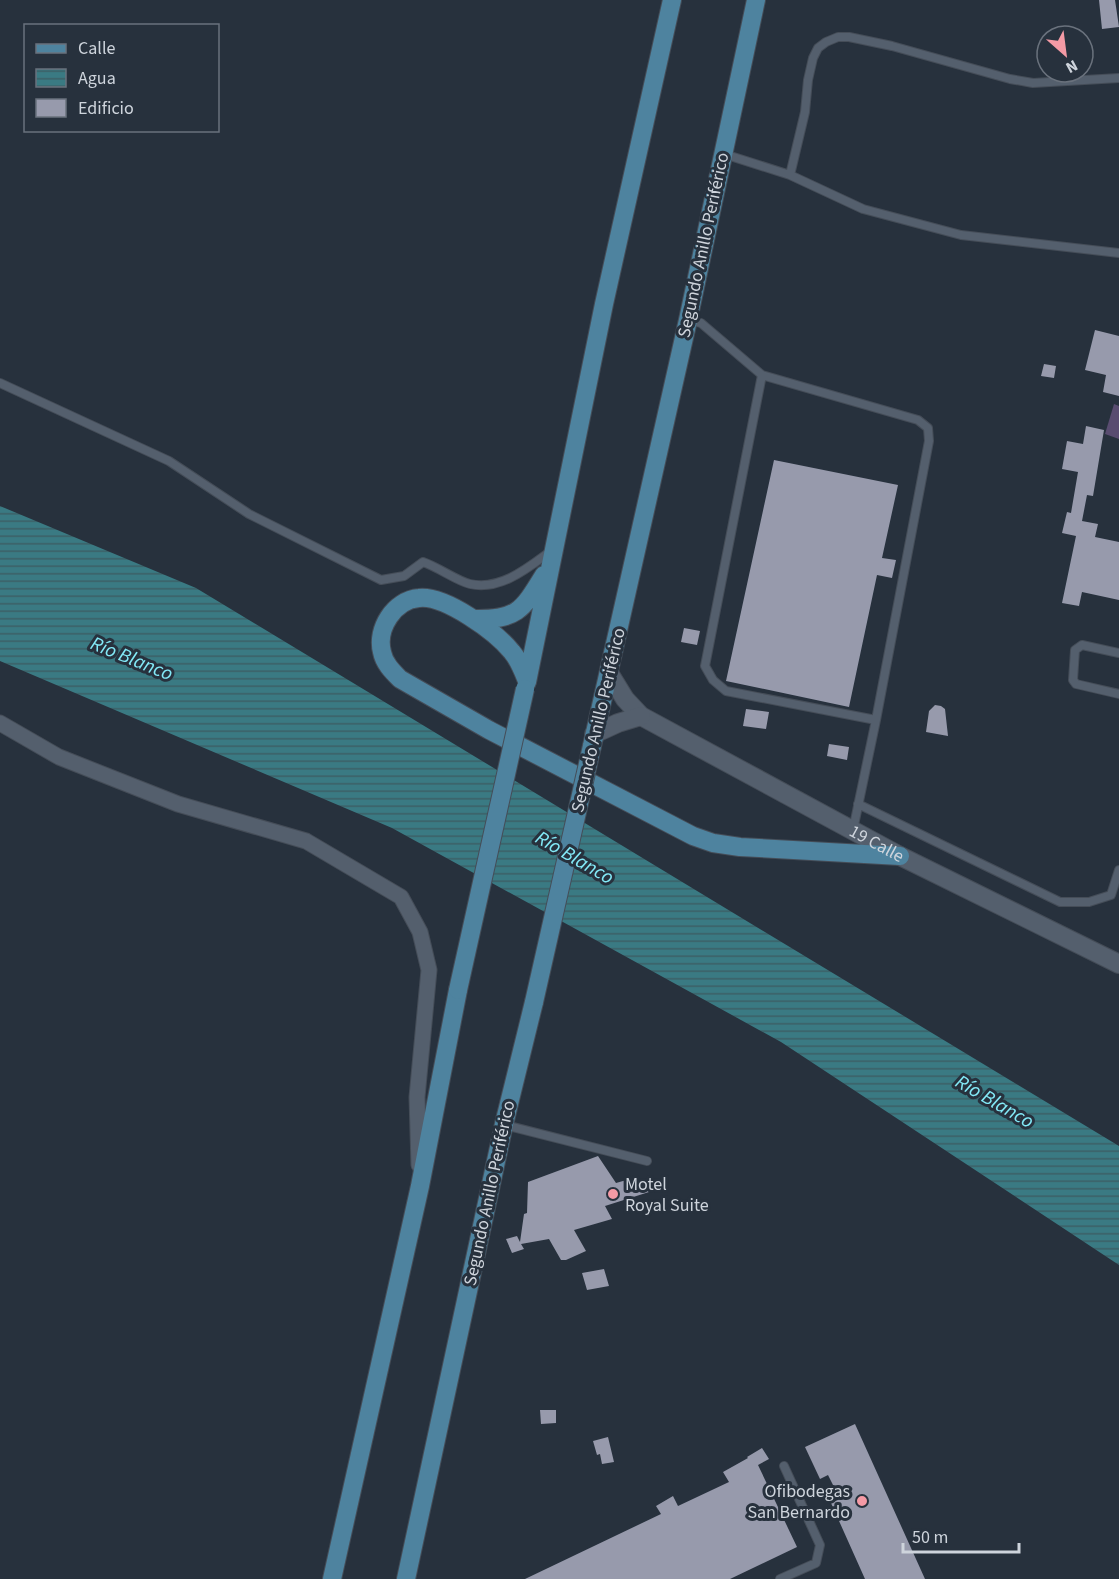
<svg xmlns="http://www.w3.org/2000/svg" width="1119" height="1579" viewBox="0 0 1119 1579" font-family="'Source Sans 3',sans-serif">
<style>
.grass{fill:#594c70}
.water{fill:url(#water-rules)}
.building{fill:#979aac}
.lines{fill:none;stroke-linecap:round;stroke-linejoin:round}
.lane-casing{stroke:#454d58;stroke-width:10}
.street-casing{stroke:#454d58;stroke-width:17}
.secondary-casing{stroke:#454d58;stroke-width:20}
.primary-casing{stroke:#454d58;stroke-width:20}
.lane{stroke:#545f6d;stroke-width:8}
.street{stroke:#545f6d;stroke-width:15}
.secondary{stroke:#545f6d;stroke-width:18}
.primary{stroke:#4e839f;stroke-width:18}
.primary-bridge-casing{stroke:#454d58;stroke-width:20;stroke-linecap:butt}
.primary-bridge{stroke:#4e839f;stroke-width:18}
.poi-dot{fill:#f49aa5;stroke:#27313d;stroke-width:2}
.labels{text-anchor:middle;stroke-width:6;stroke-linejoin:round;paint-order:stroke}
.street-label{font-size:18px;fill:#ced4dc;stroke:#27313d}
.poi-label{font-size:18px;fill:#ced4dc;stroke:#27313d;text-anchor:start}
.water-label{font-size:20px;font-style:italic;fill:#83e9f7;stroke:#27313d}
</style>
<defs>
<pattern id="water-rules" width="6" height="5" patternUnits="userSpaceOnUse" patternTransform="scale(1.5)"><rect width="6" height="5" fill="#3a7a83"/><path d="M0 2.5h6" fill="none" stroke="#3c6066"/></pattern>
</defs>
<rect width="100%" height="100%" fill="#27313d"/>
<path class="grass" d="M1114,404L1119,406V439L1105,434Z"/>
<path class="water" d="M0,506L196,588L1119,1146V1265L781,1042L392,828L0,661Z"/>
<path class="building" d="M1099,0H1115L1119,27L1102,29Z
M1095,330L1119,336V396L1103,392L1106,375L1085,370Z
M1044,364L1056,366L1054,378L1041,376Z
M1086,426L1104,430L1093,496L1087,495L1082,521L1098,524L1095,537L1119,542V600L1082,592L1079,606L1062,603L1076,536L1062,533L1067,512L1071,513L1078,472L1062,469L1067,441L1083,444Z
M774,460L898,485L882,558L896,560L892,578L877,575L849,707L726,681Z
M684,628L700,631L697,645L681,642Z
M935,705L941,706L945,709L948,736L926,732L929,711Z
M746,709L769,712L766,729L743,726Z
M829,744L849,747L847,760L827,756Z
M598,1156L616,1183L637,1177L649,1192L605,1206L612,1219L574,1230L586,1251L566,1260H561L549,1239L521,1244L524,1249L512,1253L506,1239L517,1236L520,1242L524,1214L527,1213L528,1182Z
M604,1269L609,1286L587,1290L582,1273Z
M540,1410H556V1423L541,1424Z
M855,1424L925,1579H865L831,1503L840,1499L828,1475L820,1479L805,1447Z
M608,1437L614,1462L602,1464L600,1454L597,1455L593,1441Z
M762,1448L769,1459L758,1465L797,1547L730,1579H525L661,1514L656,1506L673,1496L678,1506L729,1482L723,1472L748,1458L747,1457Z"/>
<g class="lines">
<g class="lane-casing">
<path id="lane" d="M724,154L790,175L863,209L961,235L1119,253
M790,175L805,112L808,80L813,58L818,48L826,42L838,37H849L892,46L1010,79L1033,83L1119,78
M688,320L701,323L762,375L918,420L928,428L929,441L876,720L853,830
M762,375L705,666L713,680L726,691L876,720
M0,383L169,461L249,514L381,580L404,576L423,562C438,567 457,581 470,584C501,591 529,567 551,551
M1119,653L1082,645L1075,650L1073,680L1076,684L1119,694
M858,804L1060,902H1089L1111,895L1119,870
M505,1125L647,1161
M780,1579L816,1563L820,1545L784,1466"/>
</g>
<g class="street-casing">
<path id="street" d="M0,723L59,757L178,804L306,841L401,897L420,932L429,970L417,1097L419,1165"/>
</g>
<g class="secondary-casing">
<g id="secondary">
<path id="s1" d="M609,673L625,699L641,716L900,856L1119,964"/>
<path d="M594,734L618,723L641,716"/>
</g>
</g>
<g class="primary-casing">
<path id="primary" d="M473,619C517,620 522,611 544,575
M527,681C523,671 519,660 512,652C496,632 445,595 419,598C394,600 376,629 382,652C384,663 392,671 400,679L489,730L693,836L713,843L740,847L900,856
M527,682L604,304L672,0
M592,746L688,320L756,0
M332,1579L420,1186L458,990
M406,1579L504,1124L534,1002"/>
</g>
<use href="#lane" class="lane"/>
<use href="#street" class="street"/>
<use href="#secondary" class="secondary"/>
<use href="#primary" class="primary"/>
<g class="primary-bridge-casing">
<path id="primary-bridge" d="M458,990L525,689
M534,1002L592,746"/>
</g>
<use href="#primary-bridge" class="primary-bridge"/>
</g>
<g class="poi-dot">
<circle cx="613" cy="1194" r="6"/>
<circle cx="862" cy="1501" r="6"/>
</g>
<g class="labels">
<g class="street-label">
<text transform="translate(703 245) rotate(-78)" y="6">Segundo Anillo Periférico</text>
<text transform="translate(598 720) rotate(-77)" y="6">Segundo Anillo Periférico</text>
<text dy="6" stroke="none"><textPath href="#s1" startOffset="322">19 Calle</textPath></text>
<text transform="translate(489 1193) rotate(-78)" y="6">Segundo Anillo Periférico</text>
</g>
<g class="poi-label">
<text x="625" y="1190">Motel<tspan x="625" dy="21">Royal Suite</tspan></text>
<text x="850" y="1497" text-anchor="end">Ofibodegas<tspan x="850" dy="21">San Bernardo</tspan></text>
</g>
<g class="water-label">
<text transform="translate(132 658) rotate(22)" y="7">Río Blanco</text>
<text transform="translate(575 857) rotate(30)" y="7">Río Blanco</text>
<text transform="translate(995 1101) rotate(30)" y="7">Río Blanco</text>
</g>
</g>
<rect x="24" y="24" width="195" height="108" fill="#27313d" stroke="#6a727d" stroke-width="1.5"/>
<rect x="36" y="44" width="30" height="9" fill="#4e839f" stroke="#6a727d" stroke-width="1.5"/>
<text x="78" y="54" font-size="18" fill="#ced4dc">Calle</text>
<rect x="36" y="69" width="30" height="18" fill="url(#water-rules)" stroke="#6a727d" stroke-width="1.5"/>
<text x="78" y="84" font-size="18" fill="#ced4dc">Agua</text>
<rect x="36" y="99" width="30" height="18" fill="#979aac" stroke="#6a727d" stroke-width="1.5"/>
<text x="78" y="114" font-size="18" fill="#ced4dc">Edificio</text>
<g transform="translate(1065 54) rotate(152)"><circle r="28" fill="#27313d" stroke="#6a727d" stroke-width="1.5"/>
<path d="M0-4.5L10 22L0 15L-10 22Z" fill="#f49aa5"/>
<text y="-9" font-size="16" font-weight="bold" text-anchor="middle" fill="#ced4dc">N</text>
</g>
<path d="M903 1543v9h116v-9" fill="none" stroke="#ced4dc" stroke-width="3"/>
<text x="912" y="1543" font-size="18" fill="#ced4dc" stroke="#27313d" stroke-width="4.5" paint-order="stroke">50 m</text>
</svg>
